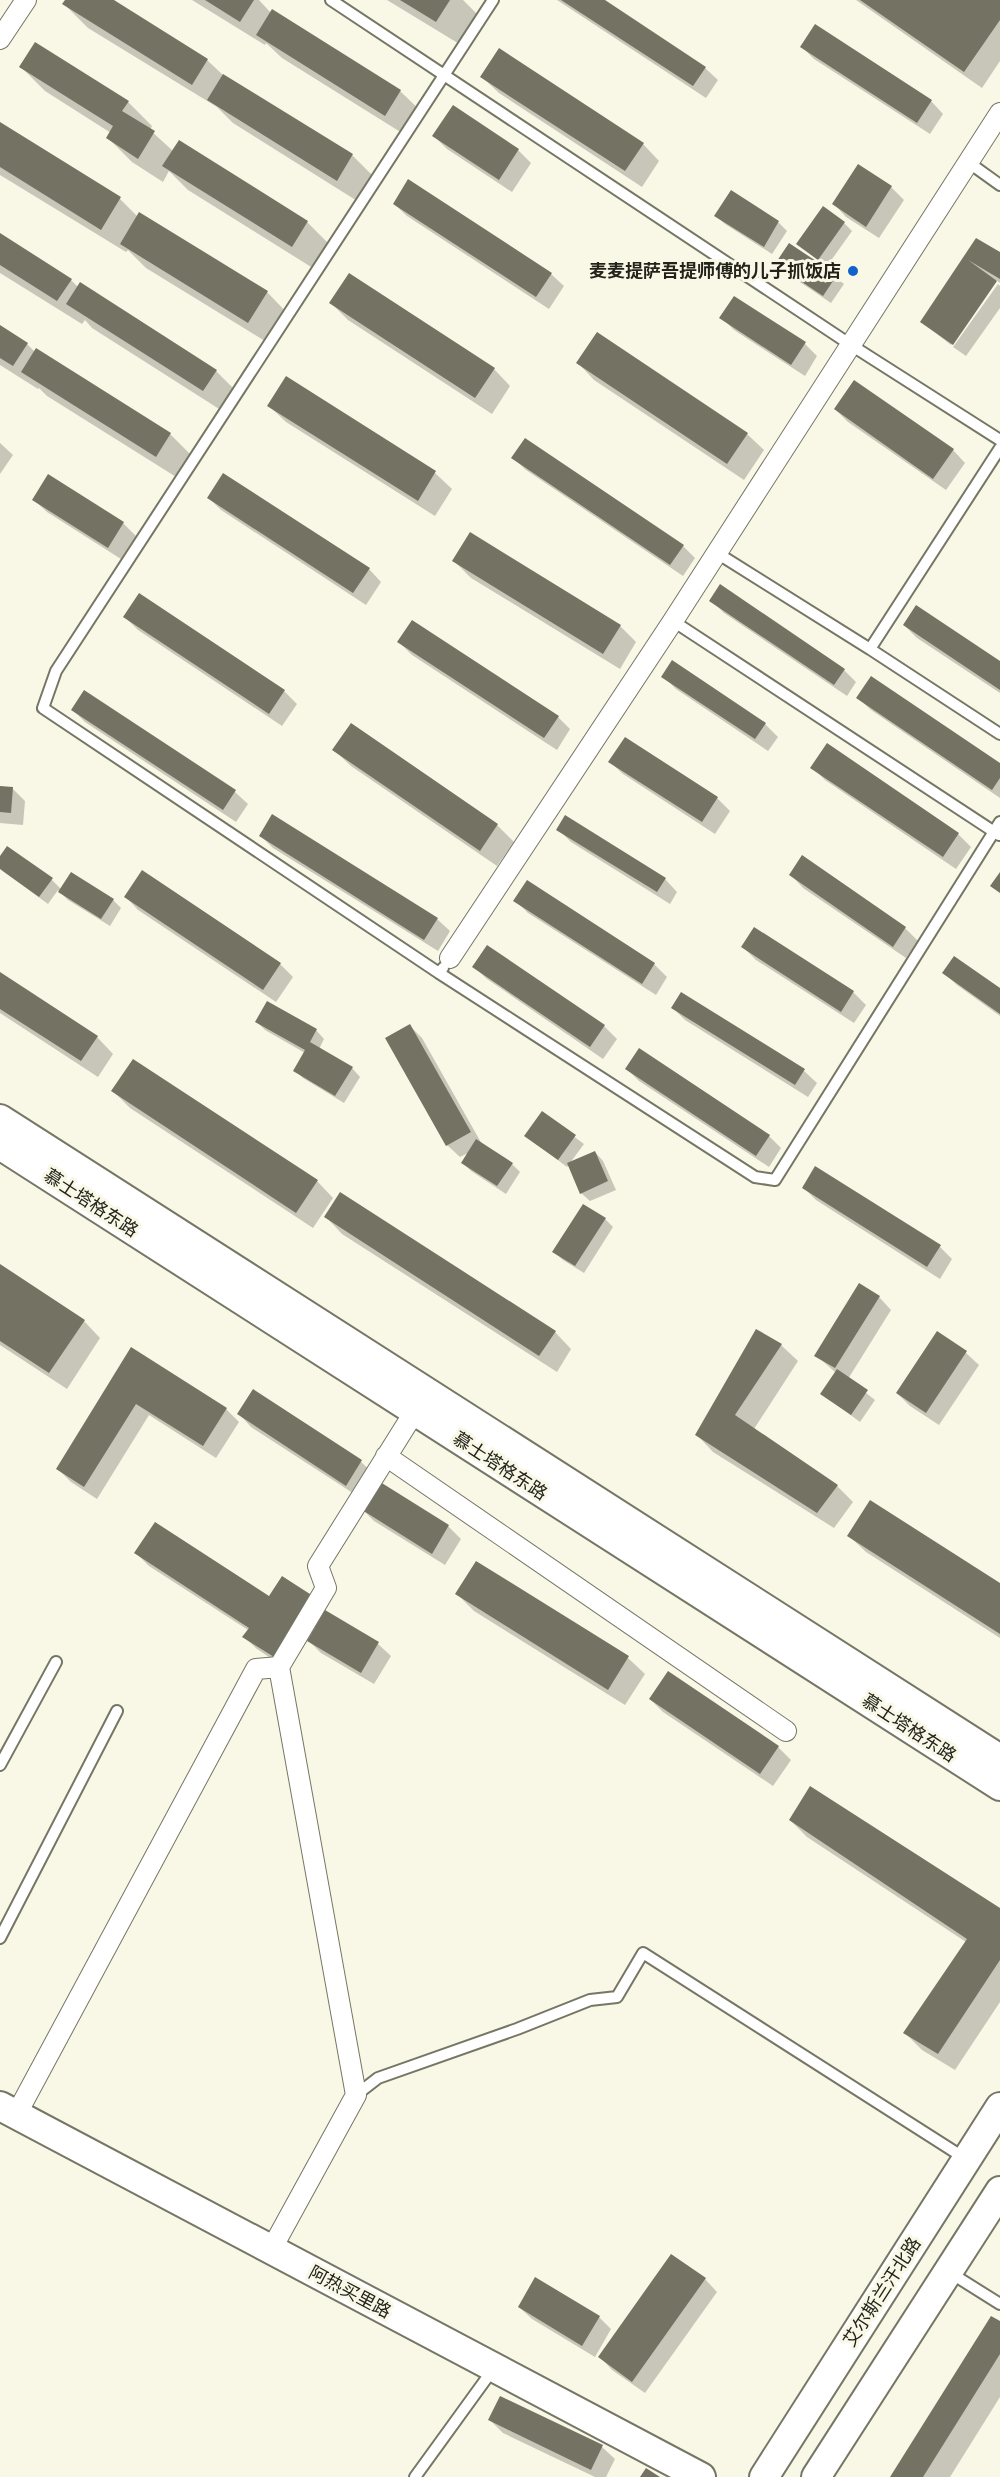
<svg xmlns="http://www.w3.org/2000/svg" width="1000" height="2477" viewBox="0 0 1000 2477" font-family="Spectral,'Noto Sans SC',serif">
<style>
.shadow{fill:#0003}
.building{fill:#747363}
.lines{fill:none;stroke-linecap:round;stroke-linejoin:round}
.lane-casing{stroke:#767665;stroke-width:14}
.street-casing{stroke:#767665;stroke-width:22}
.secondary-casing{stroke:#767665;stroke-width:32}
.lane{stroke:#fff;stroke-width:10}
.street{stroke:#fff;stroke-width:20}
.secondary{stroke:#fff;stroke-width:28}
.poi-dot{fill:#1262cc;stroke:#f9f8e6;stroke-width:2}
.labels{text-anchor:middle;stroke-width:6;stroke-linejoin:round;paint-order:stroke}
.poi-label{font-size:18px;font-weight:bold;fill:#23231c;stroke:#f9f8e6;text-anchor:end}
.street-label{font-size:18px;fill:#23231c;stroke:#f9f8e6}
</style>
<rect width="100%" height="100%" fill="#f9f8e6"/>
<path class="shadow" d="M67,0H111L207,60L224,76L352,155L376,179L362,204L233,123L217,107L88,28L64,4Z
M192,0H259L271,13L400,91L425,115L410,138L282,58L266,43L265,45Z
M387,0H463L479,16L461,45Z
M557,0H602L705,68L718,80L706,98Z
M856,0H1000V61L982,88Z
M802,47L931,101L943,114L930,134L814,59Z
M21,67L128,102L152,126L150,130L173,151L307,222L331,246L316,270L188,190L169,171L163,182L132,162L108,138L111,133L45,91Z
M482,77L643,144L659,161L642,187L499,93Z
M453,107L518,150L531,163L512,192L447,149L434,136Z
M0,124L120,199L138,217L140,214L267,292L291,317L273,346L146,268L128,250L126,252L0,175Z
M859,166L891,187L904,200L879,238L846,217L834,204Z
M731,193L779,223L787,231L772,254L725,224L716,216Z
M394,204L551,274L564,286L549,309L407,216Z
M844,223L852,231L825,269L844,284L831,303L785,272L777,264H819L820,262L798,243Z
M0,235L71,280L78,287L216,371L240,395L227,414L92,328L85,320L82,324L0,273Z
M977,240L1000,253V283L996,280L951,345L922,322Z
M998,284L1000,286V308L966,356L953,347Z
M331,303L494,369L510,386L492,414L348,320Z
M721,317L805,344L817,356L805,376L734,330Z
M0,327L27,344L35,352L170,434L194,458L181,480L47,396L39,388L38,389L0,365Z
M578,363L747,434L764,450L744,480L594,380Z
M286,378L435,473L452,489L435,516L286,422L269,406Z
M835,409L953,450L965,463L946,490L848,422Z
M0,443L13,455L0,474Z
M513,458L683,546L695,558L683,576L526,470Z
M209,498L369,569L381,582L366,605L221,510Z
M34,500L123,523L136,536L121,559L47,512Z
M454,561L620,626L636,642L620,669L471,578Z
M711,600L844,670L856,682L847,696L724,613Z
M125,617L284,691L297,704L282,726L138,630Z
M904,625L1000,663V693L917,638Z
M399,642L558,717L570,729L557,750L412,655Z
M663,676L765,724L778,737L768,751L676,689Z
M85,692L235,792L248,804L236,822L85,722L73,710Z
M858,698L1000,765V798L871,710Z
M827,745L958,834L971,847L956,869L825,780L812,767Z
M334,750L497,825L514,842L497,866L351,766Z
M610,762L717,798L730,811L715,834L623,774Z
M0,787L12,788L25,801L23,825L0,823Z
M558,829L665,879L677,892L670,904L571,842Z
M261,836L437,919L450,931L438,951L273,848Z
M0,858L52,880L61,889L113,900L121,908L110,926L68,900L58,890L48,904L4,872L0,868Z
M791,875L905,928L918,941L906,958L803,888Z
M527,882L654,964L667,977L656,995L528,913L515,900Z
M126,897L280,964L293,977L276,1002L138,910Z
M755,929L853,992L866,1005L854,1023L756,960L743,947Z
M487,947L604,1026L617,1039L603,1059L487,979L474,967Z
M944,973L1000,990V1016L957,985Z
M0,974L97,1037L113,1054L98,1077L0,1013Z
M673,1008L804,1071L817,1083L808,1097L685,1020Z
M257,1022L316,1030L324,1039L319,1049L352,1068L360,1077L344,1103L303,1078L295,1070L305,1053L265,1030Z
M410,1026L422,1038L483,1146L512,1164L520,1172L506,1194L471,1171L463,1163L470,1152L460,1157L447,1145Z
M627,1069L769,1136L781,1148L769,1167L639,1081Z
M113,1091L317,1181L333,1198L313,1228L130,1108Z
M542,1113L584,1144L570,1163L595,1152L603,1161L616,1190L590,1201L581,1193L569,1165L567,1167L526,1136Z
M803,1187L940,1247L952,1259L940,1279L816,1200Z
M326,1217L555,1332L571,1349L557,1372L342,1234Z
M605,1219L613,1227L584,1273L563,1260L554,1252Z
M0,1266L84,1321L100,1338L67,1389L0,1345Z
M879,1297L891,1310L848,1379L875,1400L860,1422L822,1394L836,1373L816,1355Z
M937,1333L966,1353L979,1365L939,1425L910,1406L897,1393Z
M781,1345L798,1361L754,1429L837,1486L853,1502L834,1528L713,1452L697,1435Z
M132,1349L226,1409L239,1422L216,1458L149,1415L97,1499L71,1482L58,1469Z
M254,1391L361,1462L374,1474L359,1497L251,1427L239,1414Z
M377,1482L448,1526L461,1539L445,1565L374,1521L361,1508Z
M849,1536L1000,1585V1638L866,1552Z
M136,1553L269,1599L312,1598L324,1612L378,1644L391,1656L374,1684L321,1653L309,1641L316,1629L313,1627L287,1669L257,1649L244,1637L248,1630L149,1566Z
M457,1594L628,1658L645,1674L625,1705L474,1611Z
M650,1699L778,1747L791,1760L773,1786L663,1712Z
M790,1820L1000,1910V2002L955,2070L922,2050L905,2033L966,1942L807,1837Z
M705,2279L717,2292L645,2393L612,2370L600,2357Z
M519,2307L599,2317L611,2329L595,2357L532,2319Z
M1000,2323V2397L950,2477H892Z
M490,2420L602,2447L615,2459L606,2477H595L503,2433Z"/>
<path class="building" d="M65,0H114L208,59L192,85L62,4Z
M205,0H254L240,22Z
M400,0H450L436,22Z
M561,0H605L706,67L693,86Z
M860,0H1000V20L964,72Z
M272,9L401,90L385,116L256,35Z
M815,24L932,100L917,123L800,47Z
M35,42L129,101L122,111L155,131L138,159L106,138L113,126L19,67Z
M499,48L644,143L625,171L480,77Z
M223,74L353,154L337,181L207,100Z
M453,105L519,149L499,180L432,136Z
M0,122L121,197L101,230L0,167Z
M179,140L308,221L292,247L162,166Z
M858,164L892,186L866,227L832,204Z
M408,179L552,273L536,297L393,204Z
M731,190L779,221L764,247L714,216Z
M823,206L845,222L818,260L796,244Z
M139,212L268,291L248,323L120,244Z
M0,233L72,279L57,301L0,265Z
M976,238L1000,252V279L968,260L997,281L953,345L920,322Z
M789,243L837,275L823,296L775,264Z
M349,273L495,368L475,398L329,303Z
M80,282L217,370L203,391L66,304Z
M734,296L806,342L791,365L719,318Z
M0,325L28,343L13,366L0,358Z
M597,332L748,433L727,464L576,363Z
M36,348L171,433L156,457L21,372Z
M286,376L436,471L418,501L267,406Z
M854,380L954,449L933,479L834,409Z
M525,438L684,545L670,565L511,458Z
M223,473L370,568L353,593L207,498Z
M48,474L124,522L108,548L32,500Z
M470,532L621,625L603,654L452,561Z
M720,584L845,669L834,685L709,601Z
M139,593L285,690L269,714L123,617Z
M916,605L1000,661V690L903,625Z
M412,620L559,716L544,738L397,642Z
M672,660L766,723L755,739L661,677Z
M871,676L1000,763V778L992,790L856,698Z
M84,690L236,790L223,810L71,710Z
M351,723L498,824L480,851L332,750Z
M625,737L718,797L702,822L608,762Z
M827,743L959,833L943,857L810,768Z
M0,786L13,787L11,813L0,812Z
M272,814L438,918L424,940L259,836Z
M565,815L666,878L657,892L556,830Z
M7,846L53,878L39,897L0,869V856Z
M802,855L906,927L893,947L789,875Z
M142,870L281,963L263,990L124,897Z
M71,872L114,899L101,919L58,892Z
M1000,872V893L990,886Z
M527,880L655,963L642,984L513,901Z
M754,927L854,991L841,1012L741,947Z
M487,945L605,1025L590,1047L472,967Z
M954,956L1000,988V1014L942,973Z
M0,972L98,1036L81,1061L0,1009Z
M681,992L805,1069L795,1085L671,1008Z
M267,1001L317,1029L310,1042L353,1067L335,1096L293,1071L305,1050L255,1022Z
M410,1024L471,1132L446,1146L385,1038Z
M639,1048L770,1135L756,1156L625,1069Z
M133,1059L318,1180L296,1213L111,1091Z
M542,1111L576,1135L558,1160L524,1136Z
M476,1139L513,1163L497,1186L461,1163Z
M595,1151L608,1181L580,1194L567,1163Z
M815,1166L941,1245L927,1267L802,1188Z
M340,1192L556,1331L539,1356L324,1217Z
M583,1204L606,1218L575,1266L552,1252Z
M0,1264L85,1320L49,1373L0,1341Z
M859,1283L880,1296L835,1368L814,1356Z
M756,1329L782,1344L735,1415L838,1485L817,1513L695,1435Z
M937,1331L967,1351L926,1413L896,1393Z
M131,1347L227,1408L203,1446L136,1404L84,1487L56,1469Z
M837,1369L868,1390L851,1415L820,1394Z
M253,1389L362,1460L346,1486L237,1414Z
M377,1480L449,1525L432,1554L359,1508Z
M870,1500L1000,1583V1634L847,1536Z
M155,1522L269,1596L282,1576L313,1596L274,1657L242,1637L249,1628L134,1553Z
M476,1561L629,1656L608,1690L455,1594Z
M325,1610L379,1642L361,1673L307,1641Z
M668,1671L779,1746L760,1774L649,1699Z
M810,1786L1000,1908V1960L938,2054L903,2033L967,1939L789,1820Z
M671,2254L706,2278L632,2382L598,2357Z
M535,2277L600,2316L582,2346L518,2307Z
M991,2316L1000,2321V2354L923,2477H890Z
M500,2396L603,2445L591,2470L488,2420Z
M646,2468L660,2477H640Z"/>
<g class="lines">
<g class="lane-casing">
<path id="lane" d="M331,0L851,345L1000,440
M968,162L1000,185
M717,553L870,649L1000,448
M673,621L999,835
M870,649L1000,734
M443,968L439,973L755,1177L775,1180L1000,822
M439,973L43,708L56,671L493,0
M0,1765L56,1662
M0,1938L117,1711
M356,2095L378,2078L517,2029L590,2000L617,1997L643,1953L966,2159
M949,2272L1000,2304
M415,2477L494,2368"/>
</g>
<g class="street-casing">
<path id="street" d="M0,39L26,0
M450,958L673,621L1000,113
M386,1456L786,1731
M16,2115L256,1669L279,1667L326,1588L318,1566L415,1411
M271,2250L356,2095L279,1667"/>
</g>
<g class="secondary-casing">
<path id="secondary" d="M0,1119L1000,1759
M0,1145L1000,1786
M0,2106L701,2477
M764,2477L1000,2107
M816,2477L1000,2191"/>
</g>
<use href="#lane" class="lane"/>
<use href="#street" class="street"/>
<use href="#secondary" class="secondary"/>
</g>
<circle class="poi-dot" cx="853" cy="271" r="6"/>
<g class="labels">
<g class="poi-label">
<text x="841" y="277">麦麦提萨吾提师傅的儿子抓饭店</text>
</g>
<g class="street-label">
<text transform="translate(91 1203) rotate(33)" y="6">慕士塔格东路</text>
<text transform="translate(500 1466) rotate(33)" y="6">慕士塔格东路</text>
<text transform="translate(909 1728) rotate(33)" y="6">慕士塔格东路</text>
<text transform="translate(350 2292) rotate(28)" y="6">阿热买里路</text>
<text transform="translate(882 2292) rotate(-57)" y="6">艾尔斯兰汗北路</text>
</g>
</g>
</svg>
